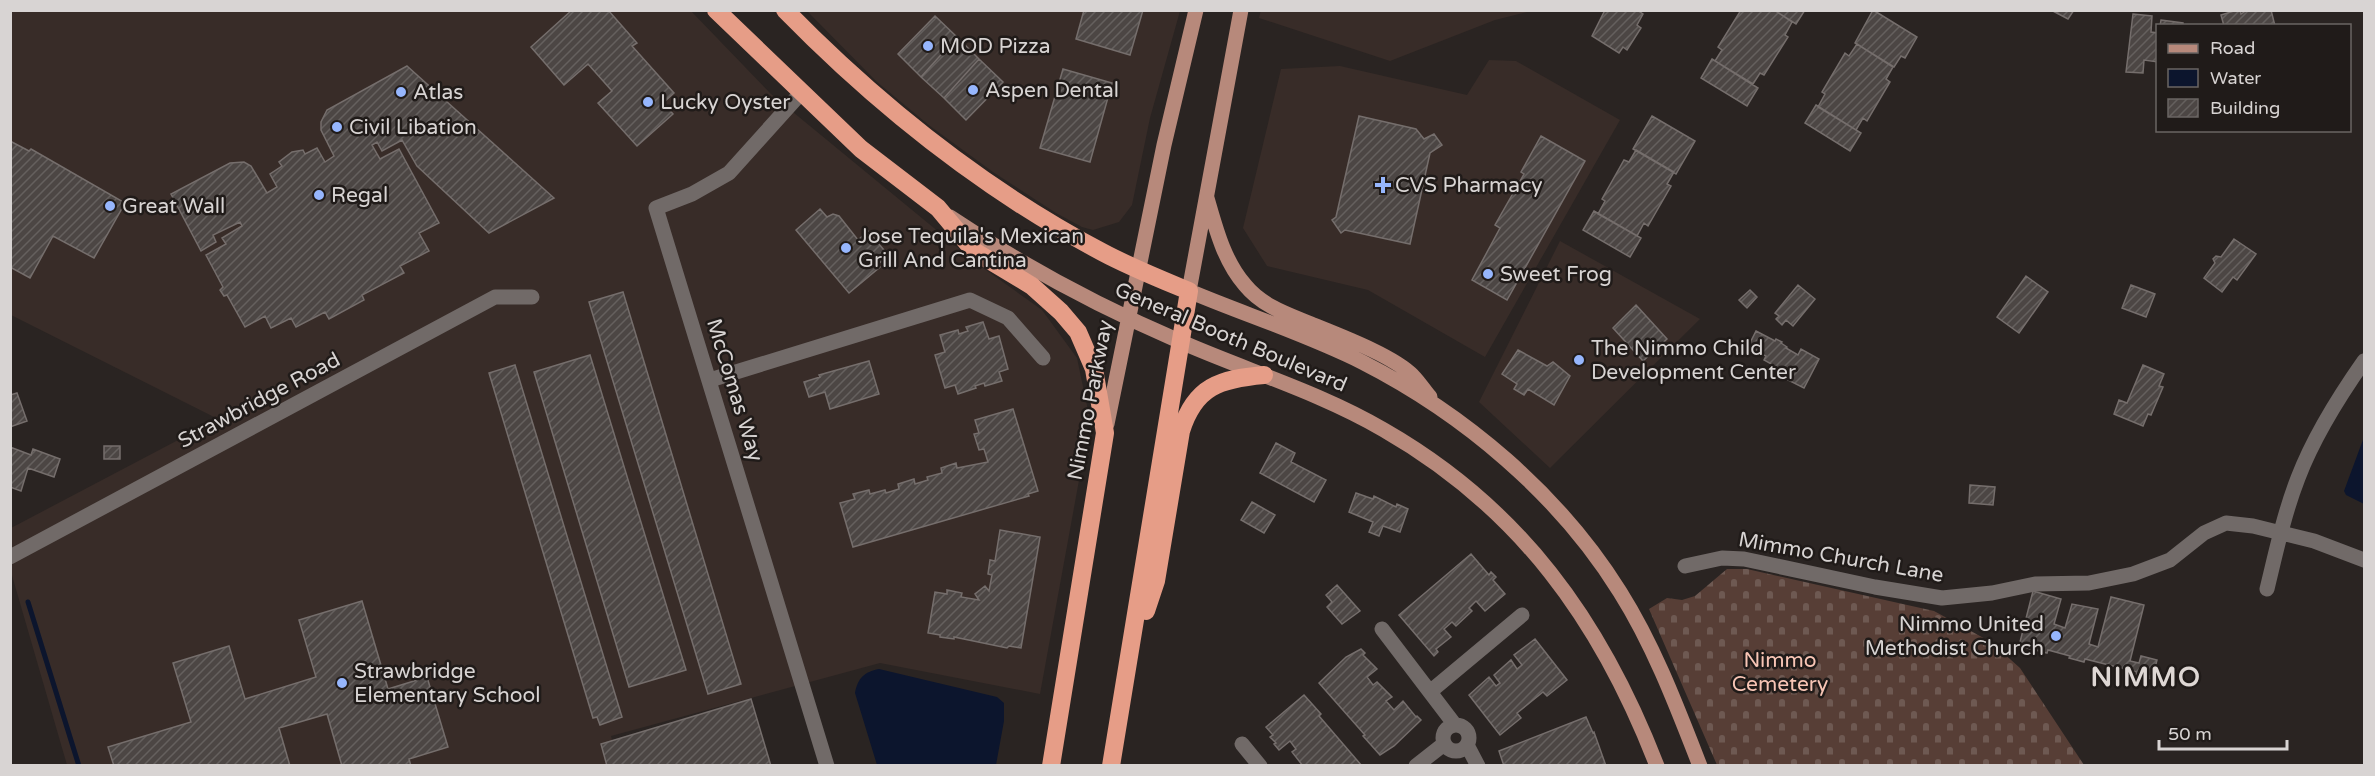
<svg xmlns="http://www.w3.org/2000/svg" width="2375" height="776" viewBox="0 0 2375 776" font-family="'Varela Round',sans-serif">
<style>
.built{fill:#382c28}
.cemetery{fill:url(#cemetery-stones)}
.water{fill:#0c152d}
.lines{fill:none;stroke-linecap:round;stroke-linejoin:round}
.stream{stroke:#0c152d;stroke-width:5}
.building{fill:url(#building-hatch);stroke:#756e6c;stroke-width:1.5}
.minor{stroke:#716a68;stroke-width:15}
.major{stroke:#b7897b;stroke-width:15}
.highway{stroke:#e69d87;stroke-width:18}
.poi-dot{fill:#96b6fd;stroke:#201b19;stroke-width:2}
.labels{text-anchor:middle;stroke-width:5;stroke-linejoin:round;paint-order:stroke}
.poi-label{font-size:21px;fill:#d8d4d3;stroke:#201b19;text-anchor:start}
.street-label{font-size:21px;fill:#d8d4d3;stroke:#201b19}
.park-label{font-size:21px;fill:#f8c5b5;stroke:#201b19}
.district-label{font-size:27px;font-weight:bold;letter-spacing:1.5px;fill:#ded7d4;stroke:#201b19}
</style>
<defs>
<pattern id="cemetery-stones" width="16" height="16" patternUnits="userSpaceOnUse" patternTransform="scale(1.5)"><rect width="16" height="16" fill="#573e36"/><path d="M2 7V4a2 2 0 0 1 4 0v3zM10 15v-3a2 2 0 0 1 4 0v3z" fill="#6e5952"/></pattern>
<pattern id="building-hatch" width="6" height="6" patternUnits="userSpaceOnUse" patternTransform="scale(1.5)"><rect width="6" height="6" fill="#4c4644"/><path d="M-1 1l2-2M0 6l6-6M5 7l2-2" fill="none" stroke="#65605e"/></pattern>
</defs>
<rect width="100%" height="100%" fill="#2a2422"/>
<path class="built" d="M1261,10H1531V11L1495,20L1390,61L1259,18Z
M11,11H691L771,94L979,265L1042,310L1077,358L1090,420L1040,694L880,663L611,736L619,765H67L11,572V528L218,419L11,315Z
M807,11H1180L1150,118L1132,205L1119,222L1093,230L1082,227L1056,213L993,172L930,126L877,82Z
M1489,60L1516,61L1620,120L1485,357L1368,290L1267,266L1243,228L1281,69L1340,66L1467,95Z
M1560,241L1700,319L1550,468L1479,402Z"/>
<path class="cemetery" d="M1727,569H1747L1934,611L1991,642L2020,668L2084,765H1717L1649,609L1667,598L1682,600L1695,596Z"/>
<path class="water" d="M2364,437V504L2346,495L2344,491Z
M879,669L997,697L1004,703V721L996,765H877L855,693C858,678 864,672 879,669Z"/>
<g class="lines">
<path class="stream" d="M28,602L79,766"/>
</g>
<path class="building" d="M572,10H608L637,43L632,46L674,93L663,103L673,114L637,146L598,103L612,91L588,64L564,85L531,47Z
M1084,10H1143L1130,55L1076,39Z
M1605,10H1637L1643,14L1637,25L1641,28L1627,50L1623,47L1619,53L1592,36Z
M1741,10H1774L1792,22L1785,35L1788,37L1764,75L1760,73L1753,84L1715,61L1722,50L1718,47Z
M1774,10H1805L1796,24Z
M1873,10L1917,37L1905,58L1901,56L1894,67L1855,43Z
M2051,10H2074L2068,19Z
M2237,10H2240L2241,14L2247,10H2271L2275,26H2224L2221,15Z
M2133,14L2152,16L2151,32L2158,33V62L2144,60L2143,73L2126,72Z
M935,16L957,37L921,77L898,54Z
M2161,20L2183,23V26H2160Z
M957,37L979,59L944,98L921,77Z
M1857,44L1893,67L1886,79L1890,82L1867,121L1863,118L1856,130L1818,107L1825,94L1822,92L1845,53L1849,56Z
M979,59L1003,82L966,120L944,98Z
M1712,59L1758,88L1747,106L1701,78Z
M407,66L554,198L489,233L417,166L402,140L382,151L377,142L372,145L380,159L399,149L439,223L419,233L429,251L400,266L404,273L362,295L364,300L329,319L325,312L296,327L291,318L271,328L265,316L245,327L227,295L224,296L220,290L223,287L206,255L226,244L222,238L242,226L240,222L213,235L216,242L201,251L171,194L230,163L244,162L251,166L267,193L277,187L270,174L282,166L279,162L292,152L303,150L305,154L317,148L325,162L334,156L321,130V122L327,110Z
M1063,69L1112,83L1090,162L1040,148Z
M1816,105L1861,133L1850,151L1805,123Z
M1359,116L1416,129L1424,139L1434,134L1442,145L1430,153L1410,244L1345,230L1341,233L1332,220L1336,217Z
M1652,116L1695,141L1676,174L1633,149Z
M1541,136L1585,161L1507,300L1472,280L1500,228L1495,225L1524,174L1521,172Z
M10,141L29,151L31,149L125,203L94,258L53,236L30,278L10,267Z
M1636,150L1674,172L1667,184L1671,186L1648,226L1644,223L1637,236L1598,214L1605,201L1602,199L1624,160L1629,162Z
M820,209L827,217L833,214L839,216L858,240L868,231L889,256L878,264L880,267L849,293L796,230Z
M1594,211L1641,238L1630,257L1583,230Z
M2234,239L2256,254L2237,280L2233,277L2222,292L2204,278L2215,263L2213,259L2216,256L2221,257Z
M2026,276L2048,292L2019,333L1997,317Z
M1798,285L1815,299L1793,326L1786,320L1782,325L1776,319L1779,316L1775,313Z
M2131,285L2155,294L2146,317L2122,308Z
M1750,290L1757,297L1747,308L1739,300Z
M623,292L741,684L708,694L589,302Z
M1636,305L1667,339L1643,361L1613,328Z
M983,322L989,339L999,336L1008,369L999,372L1002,381L985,386L984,383L975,386L976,388L958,394L955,385L945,388L935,355L945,352L940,335L958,330L959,334L968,331L966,327Z
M1756,331L1775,341L1776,339L1782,342L1781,343L1787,347L1786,348L1798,355L1801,349L1819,359L1804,388L1776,374L1778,371L1774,369L1775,366L1764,360L1766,356L1748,347Z
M1518,350L1547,366L1553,362L1570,376L1554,405L1528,389L1524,395L1514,389L1517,384L1502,374Z
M590,355L686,670L629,687L534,372Z
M869,361L879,394L830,409L825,392L809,397L804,382L820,377L819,375Z
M515,365L622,717L600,725L597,717L593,718L489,373Z
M2143,365L2164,374L2159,386L2163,387L2151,415L2148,414L2143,426L2114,414L2119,400L2127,403Z
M17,393L27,421L10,427V395Z
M1013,409L1038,491L1028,494L1029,496L853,547L840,503L855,499L853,494L869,490L870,494L885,490L886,493L899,489L898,484L914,479L915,484L928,480L927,477L942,473L941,468L956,463L957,468L988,462L984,449L979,450L974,434L979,433L975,420Z
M1276,443L1295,453L1291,462L1326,480L1314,502L1260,473Z
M104,446H120V459H104Z
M10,447L31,455L33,449L60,459L54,477L28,468L21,491L10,487Z
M1970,485L1995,487L1993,505L1969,503Z
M1356,493L1373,499L1374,496L1396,507L1397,504L1408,509L1400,532L1383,526L1379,536L1369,532L1373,522L1349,512Z
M1252,502L1275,515L1264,533L1241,520Z
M1000,530L1040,537L1021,648L1009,646L1007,648L954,637V639L940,637V635L928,633L935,592L947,594V590L962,593L961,597L979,600L975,594L985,586L989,591L992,575L988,574L990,560L995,561Z
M1471,554L1489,575L1491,572L1496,577L1493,580L1505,594L1485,611L1476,601L1469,608L1472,611L1456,626L1452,622L1444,629L1451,637L1436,649L1438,652L1434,656L1399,615Z
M1337,585L1360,611L1342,624L1327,607L1332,602L1326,595Z
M2033,591L2061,599L2054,624L2065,628L2072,604L2098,609L2089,644L2098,647L2111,597L2144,605L2130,661L2139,663L2141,656L2157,660L2152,679L2136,675L2137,672L2085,659L2084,662L2069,658L2070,656L2048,650L2047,653L2019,646Z
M362,601L388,689L427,677L448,747L409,759L411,766H342L327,714L279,728L290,766H114L108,747L191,722L173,663L229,646L245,699L316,677L299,620Z
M1535,639L1567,680L1547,696L1543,692L1517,713L1521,718L1500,735L1469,695L1489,677L1496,686L1500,683L1494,675L1511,660L1517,669L1522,665L1514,655Z
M1361,649L1365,653L1363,655L1377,669L1367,677L1373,685L1377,682L1392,697L1386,701L1394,710L1403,701L1416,717L1417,716L1421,720L1394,746L1380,755L1363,736L1365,735L1319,683L1346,657Z
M1304,695L1321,714L1319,716L1362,766H1303L1292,752L1296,749L1290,741L1279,750L1274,744L1276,743L1270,737L1273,735L1266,727Z
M751,699L771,766H607L601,744Z
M1586,717L1593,733L1594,732L1606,766H1504L1499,751Z"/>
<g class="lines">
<path class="minor" d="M801,93L729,173L692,194L656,208L827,766
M710,380L970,300L1008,318L1043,358
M10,557L495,297H532
M1685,566L1722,558L1744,559L1875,587L1942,598L1992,593L2035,584L2089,583L2133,574L2170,560L2204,533L2226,523L2253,526L2314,541L2364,560
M2267,589C2276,552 2284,514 2298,478C2314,436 2338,398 2364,361
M1382,629L1455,725
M1431,691L1522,615
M1443 738a13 13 0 1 1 26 0a13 13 0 1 1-26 0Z
M1242,744L1260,766
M1467,745L1478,766
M1416,766L1444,744"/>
<path class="major" d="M1241,10L1189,291C1246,315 1306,334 1362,362C1464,414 1559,494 1620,592C1654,646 1677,707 1700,766
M1207,198C1216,229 1224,261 1245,285C1262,306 1287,314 1311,324C1338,335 1394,356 1413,376C1419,382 1424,390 1430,397
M950,217C1023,266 1098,306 1179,341C1247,371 1319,392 1384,430C1520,508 1601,621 1657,766
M1107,424L1164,145L1196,10"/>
<path class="highway" d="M716,10L861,149L938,208L974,251L1032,286L1061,312L1078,332L1094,369L1105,433L1051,766
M785,10C879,106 983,189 1102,252C1130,267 1160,279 1189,291L1111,766
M1146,611L1156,581L1181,431C1195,386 1220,379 1264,375"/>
</g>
<g class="poi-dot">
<circle cx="928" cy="46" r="6"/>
<circle cx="973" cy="90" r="6"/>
<circle cx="401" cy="92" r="6"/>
<circle cx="648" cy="102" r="6"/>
<circle cx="337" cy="127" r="6"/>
<path d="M1380 176h6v6h6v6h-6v6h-6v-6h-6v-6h6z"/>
<circle cx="319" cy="195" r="6"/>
<circle cx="110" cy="206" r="6"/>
<circle cx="846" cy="248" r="6"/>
<circle cx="1488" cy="274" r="6"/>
<circle cx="1579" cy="360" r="6"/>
<circle cx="2056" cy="636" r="6"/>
<circle cx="342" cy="683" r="6"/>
</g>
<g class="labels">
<g class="poi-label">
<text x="940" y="53">MOD Pizza</text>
<text x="985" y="97">Aspen Dental</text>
<text x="413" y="99">Atlas</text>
<text x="660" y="109">Lucky Oyster</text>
<text x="349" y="134">Civil Libation</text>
<text x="1395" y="192">CVS Pharmacy</text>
<text x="331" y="202">Regal</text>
<text x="122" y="213">Great Wall</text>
<text x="858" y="243">Jose Tequila's Mexican<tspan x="858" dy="24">Grill And Cantina</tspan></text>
<text x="1500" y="281">Sweet Frog</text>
<text x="1591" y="355">The Nimmo Child<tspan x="1591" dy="24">Development Center</tspan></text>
<text x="2044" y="631" text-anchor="end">Nimmo United<tspan x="2044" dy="24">Methodist Church</tspan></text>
<text x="354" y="678">Strawbridge<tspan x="354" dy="24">Elementary School</tspan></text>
</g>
<g class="street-label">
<text transform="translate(1231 337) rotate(23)" y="7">General Booth Boulevard</text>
<text transform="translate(735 390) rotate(73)" y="7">McComas Way</text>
<text transform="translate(259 400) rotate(-28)" y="7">Strawbridge Road</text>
<text transform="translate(1090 400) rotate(-79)" y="7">Nimmo Parkway</text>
<text transform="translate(1841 557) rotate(10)" y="7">Mimmo Church Lane</text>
</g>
<g class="park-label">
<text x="1780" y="667">Nimmo<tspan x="1780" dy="24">Cemetery</tspan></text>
</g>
<g class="district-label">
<text x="2146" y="686">NIMMO</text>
</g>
</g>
<rect width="2375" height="776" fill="none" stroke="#d8d4d3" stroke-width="24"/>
<rect x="2156" y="24" width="195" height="108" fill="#201b19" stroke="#6a6563" stroke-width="1.5"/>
<rect x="2168" y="44" width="30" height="9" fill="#b7897b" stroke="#6a6563" stroke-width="1.5"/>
<text x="2210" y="54" font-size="18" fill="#d8d4d3">Road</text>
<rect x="2168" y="69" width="30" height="18" fill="#0c152d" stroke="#6a6563" stroke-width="1.5"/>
<text x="2210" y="84" font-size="18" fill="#d8d4d3">Water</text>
<rect x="2168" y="99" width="30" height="18" fill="url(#building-hatch)" stroke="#6a6563" stroke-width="1.5"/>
<text x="2210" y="114" font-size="18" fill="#d8d4d3">Building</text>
<path d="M2159 740v9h128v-9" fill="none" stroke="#d8d4d3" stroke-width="3"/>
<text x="2168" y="740" font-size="18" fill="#d8d4d3" stroke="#201b19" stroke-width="4.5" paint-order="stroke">50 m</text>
</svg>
